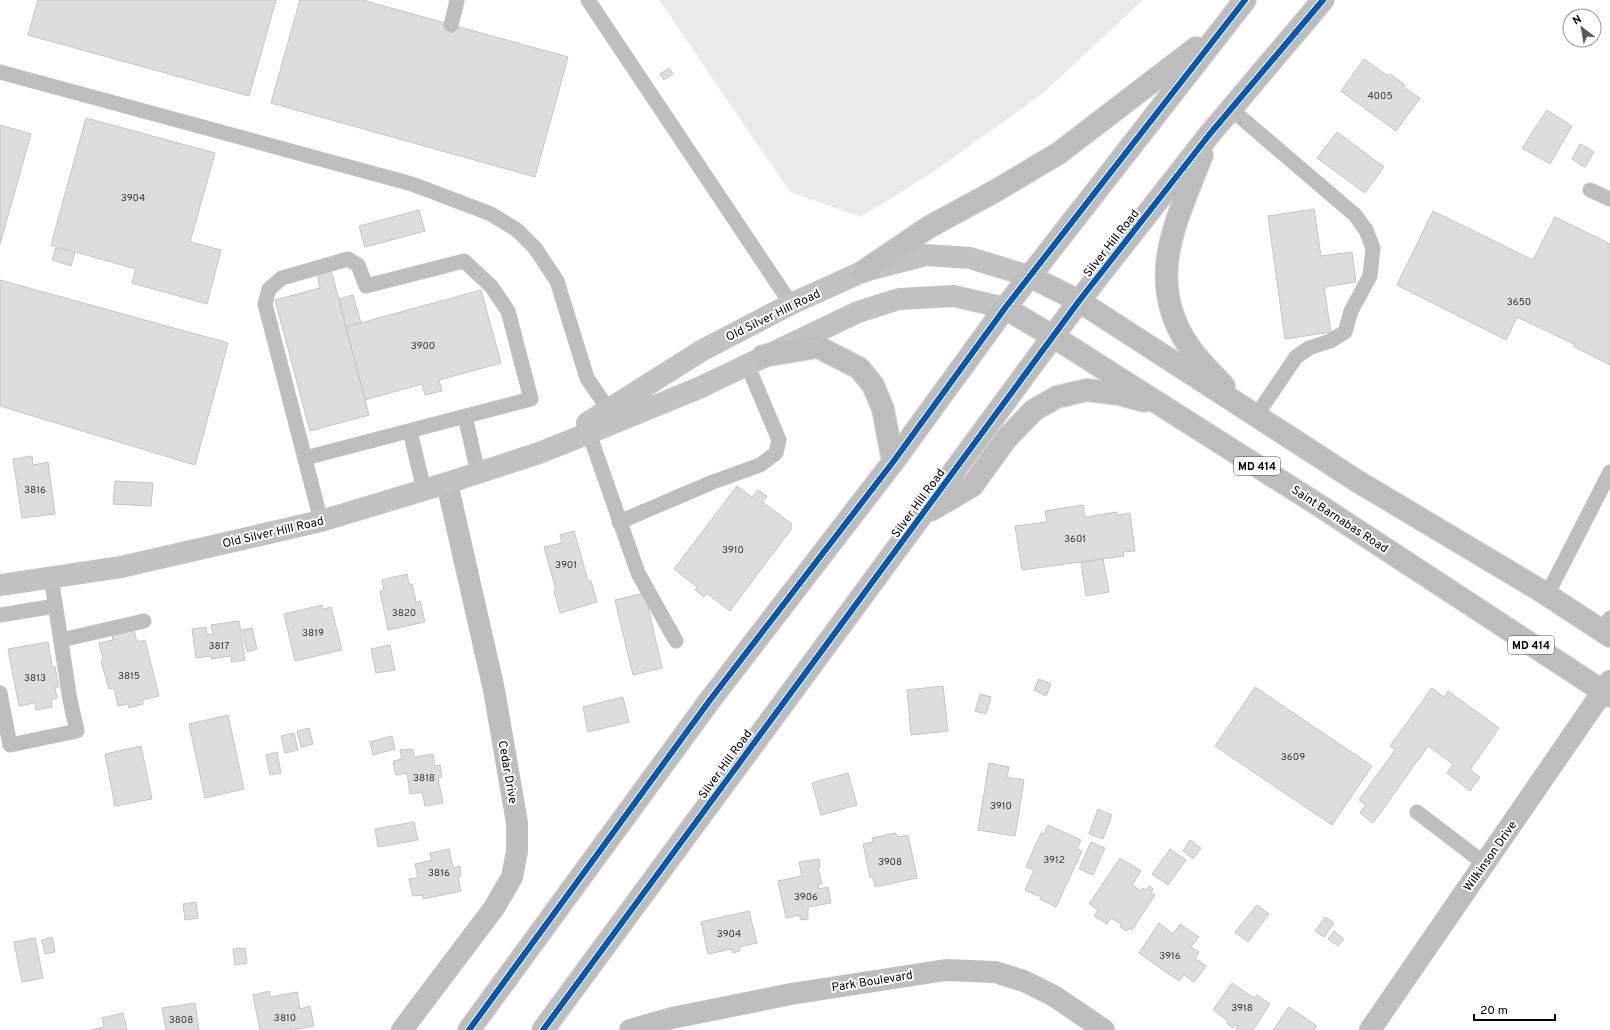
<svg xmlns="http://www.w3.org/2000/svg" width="1610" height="1030" viewBox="0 0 1610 1030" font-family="Overpass,sans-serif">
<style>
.green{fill:#eaeaea}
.building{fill:#ddd;stroke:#c5c5c5}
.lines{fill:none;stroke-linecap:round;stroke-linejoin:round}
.primary-casing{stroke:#dbdbdb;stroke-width:24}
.lane{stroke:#bebebe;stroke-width:15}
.street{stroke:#bebebe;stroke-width:22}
.secondary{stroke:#c2c2c2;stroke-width:22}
.primary{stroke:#bdbdbd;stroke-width:22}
.cycleway-casing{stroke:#fff;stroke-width:8}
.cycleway{stroke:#0057b8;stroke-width:6}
.labels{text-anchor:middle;stroke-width:4;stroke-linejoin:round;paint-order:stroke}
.number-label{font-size:10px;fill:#373737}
.shield{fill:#fff;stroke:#4c4c4c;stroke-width:1}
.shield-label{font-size:11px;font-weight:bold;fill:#000}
.street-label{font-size:12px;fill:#000;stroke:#fff}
</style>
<rect width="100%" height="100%" fill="#fff"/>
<path class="green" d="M659,0H1143L1041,95L933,172L861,217L790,192Z"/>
<path class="building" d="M38,0H276L249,96L28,35Z
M300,0H362L568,57L535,177L271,103Z
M1364,59L1388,76L1390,74L1405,85L1403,87L1420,98L1396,131L1341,91Z
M669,68L673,74L664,80L660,74Z
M1547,110L1572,126L1550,164L1522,148Z
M86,118L215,153L190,242L221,250L207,304L132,283L136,269L51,245Z
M0,125L31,134L0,244Z
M1337,132L1384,167L1365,193L1317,158Z
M1580,144L1594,152L1585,167L1572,159Z
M1314,209L1321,256L1352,252L1356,282L1324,287L1331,332L1285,339L1268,216Z
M419,210L425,231L365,247L359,226Z
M1433,211L1533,260L1555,217L1610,244V365L1573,346L1574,344L1517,317L1506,340L1397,285Z
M56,248L75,253L71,266L52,260Z
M331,270L369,415L310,431L275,300L320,288L317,274Z
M0,280L228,343L195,465L0,406Z
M481,290L501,363L439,380L442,391L425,395L422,384L365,400L346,327Z
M353,295L361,323L346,327L339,299Z
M32,456L33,465L48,462L55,514L22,518L13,459Z
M115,481L153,483L151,506L113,504Z
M737,486L752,497L758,490L767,496L762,502L792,524L790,527L792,528L730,611L706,593L704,597L695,590L697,587L674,569Z
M1083,505L1085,517L1117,512V515L1130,513L1135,551L1123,552L1124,556L1022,570L1015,526L1047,522L1045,511Z
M574,531L588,581H591L597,602L560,613L554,591L556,590L544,547L562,543L560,535Z
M1103,559L1109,592L1086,596L1081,562Z
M407,574L409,584H412L416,602L420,601L425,622L388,630L380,591L384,590L382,580Z
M645,593L662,668L633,675L615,600Z
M322,605L323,609L331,607L342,650L295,661L284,614Z
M239,621L245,660L231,662V656L211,659V656L196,658L192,629L206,627L207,635L213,634L211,625Z
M252,628L257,649L247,652L242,630Z
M134,630L137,642L145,640L159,696L142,700L143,704L129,708L128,704L118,706L114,688L109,689L101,661L103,659L99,643L113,640L112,635Z
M48,642L52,667H55L59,687L55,688L57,698L51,700L52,707L36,710L35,703L19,706L8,649Z
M390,645L395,670L376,673L371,649Z
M1039,679L1051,684L1046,696L1034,690Z
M943,686L948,731L911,735L907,690Z
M1255,687L1372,766L1332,825L1215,746Z
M1432,688L1444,697L1448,691L1499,728L1470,770L1480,777L1470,791L1447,773L1453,764L1428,746L1373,823L1360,813L1366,805L1359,800L1395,750L1390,746Z
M980,694L991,697L986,714L975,711Z
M623,697L629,722L588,732L583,707Z
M228,715L244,789L205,798L189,724Z
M309,728L313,744L301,747L297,731Z
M294,733L298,750L285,753L281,736Z
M392,736L395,749L373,755L370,742Z
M141,746L152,799L115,806L105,754Z
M413,749L414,757L433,754L435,766L440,765L442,777L438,778L443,803L425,806L422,792L410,794L407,773L396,775L393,761L402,759L400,750Z
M277,752L281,773L270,775L266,755Z
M989,763L1009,767L1007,777L1024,780L1015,836L978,830Z
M848,773L857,805L821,815L812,783Z
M1098,809L1112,815L1103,839L1089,834Z
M414,822L418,840L378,847L375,829Z
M1048,825L1081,840L1077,849L1082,851L1056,907L1040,899L1041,897L1025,890L1034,870L1026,867L1041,833L1044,834Z
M896,833L897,837L908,835L917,878L875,887L873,877H870L863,844L873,842L872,838Z
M1190,840L1201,848L1193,859L1183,851Z
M1091,842L1105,848L1093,875L1079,869Z
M449,849L453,868L460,866L461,876L458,877L461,891L423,899V895L413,896L409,879L418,878L415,864L432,860L430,853Z
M1170,849L1186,860L1168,885L1152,874Z
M1120,858L1141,871L1132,885L1141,891L1143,888L1146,890L1149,886L1153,889L1151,893L1155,895L1132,930L1130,928L1127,931L1120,927L1121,924L1111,918L1107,924L1094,916L1098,910L1089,904Z
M819,859L820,867H818L822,884H818L819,889L828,887L831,903L808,907V919L801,920L799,915L786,918L778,881L802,876L799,862Z
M196,902L198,918L185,920L183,904Z
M1257,905L1269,914L1248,942L1235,932Z
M749,911L757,943L739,947L740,951L733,953L732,949L708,954L701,922Z
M1325,917L1334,923L1324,937L1315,931Z
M1159,923L1173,934L1180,924L1199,937L1191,947L1199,952L1195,958L1206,966L1194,982L1184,975L1179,981L1139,953Z
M1334,931L1344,939L1338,946L1328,939Z
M52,937L55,952L45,954L42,940Z
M35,938L43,978L22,982L14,942Z
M245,948L247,963L235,965L233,949Z
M1232,983L1254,998L1257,995L1270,1004L1253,1030H1238L1236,1029L1238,1026L1235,1025L1233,1028L1226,1023L1228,1021L1213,1010Z
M269,991L270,997L297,992L300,1009L310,1006L314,1026L293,1030H260L253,995Z
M195,1003L199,1030H166L162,1008Z
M1289,1007L1317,1026L1314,1030H1273Z
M123,1013L127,1030H91L104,1027L102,1018Z"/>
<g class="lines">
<g class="primary-casing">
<path id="primary" d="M1202,155C1177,220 1144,279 1188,345C1198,360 1212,373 1224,386
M864,271L929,227L997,190L1059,153L1196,48
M1029,276L1079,301L1357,481L1538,589L1610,636
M1005,308L1054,337L1317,504L1610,696
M763,356L818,347L859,368L873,385L883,409L893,462
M931,510L972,486L1006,439L1034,410L1057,397L1087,390L1119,394L1144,401
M469,1030L710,700L893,462L1005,308L1245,0
M543,1030L1079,301L1209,135L1323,0"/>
</g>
<path class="lane" d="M588,0L791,304
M451,25L457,1L456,0
M0,72L412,184L491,214L517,230L535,248L557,281L587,378L608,409
M1231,109L1355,215L1366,230L1373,248L1370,276L1351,311L1345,332L1330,341L1309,348L1296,357L1256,416
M1590,190L1610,199
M465,416L478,473
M410,431L424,490
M589,433L638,573L676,641
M305,458L531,399L508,311L491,286L464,261L366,286L358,265L348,259L282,278L269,289L265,304L321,521
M619,522L713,482L760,465L776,453L779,440L747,364
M1547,595L1610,472
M0,615L55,606
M1602,630L1610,618
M61,640L144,621
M0,693L10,745L77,731L70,700L51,577
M1417,812L1485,864"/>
<path class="street" d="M402,1030L494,908L512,877L517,851V823L494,690L447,483
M630,1030L672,1018L791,994L946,970L995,972L1024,981L1054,996L1104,1030
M1370,1030L1610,681"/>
<path class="secondary" d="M587,423L701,351L791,304L864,271L926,255L970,258L1029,276
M0,585L121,567L321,521L447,483L539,453L589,433L699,388L858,312L899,299L954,296L1005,308"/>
<use href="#primary" class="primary"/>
<g class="cycleway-casing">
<path id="cycleway" d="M469,1030L710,700L893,462L1005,308L1245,0
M543,1030L1079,301L1209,135L1323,0"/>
</g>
<use href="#cycleway" class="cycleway"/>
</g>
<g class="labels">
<g class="number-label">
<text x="1380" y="99">4005</text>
<text x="133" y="201">3904</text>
<text x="1519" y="305">3650</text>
<text x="423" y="349">3900</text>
<text x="35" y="493">3816</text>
<text x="1075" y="542">3601</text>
<text x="733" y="553">3910</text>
<text x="566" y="568">3901</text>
<text x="404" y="616">3820</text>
<text x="313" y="636">3819</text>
<text x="219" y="649">3817</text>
<text x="129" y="679">3815</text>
<text x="35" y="681">3813</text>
<text x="1293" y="760">3609</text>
<text x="424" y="781">3818</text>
<text x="1001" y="809">3910</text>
<text x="1054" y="863">3912</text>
<text x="890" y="865">3908</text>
<text x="439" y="876">3816</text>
<text x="806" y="900">3906</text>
<text x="729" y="937">3904</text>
<text x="1170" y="959">3916</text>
<text x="1242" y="1011">3918</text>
<text x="285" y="1021">3810</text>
<text x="181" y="1023">3808</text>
</g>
<g class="shield">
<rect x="1234" y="457" width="46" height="18" rx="3"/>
<rect x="1508" y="636" width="46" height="18" rx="3"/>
</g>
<g class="shield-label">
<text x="1257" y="470">MD 414</text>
<text x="1531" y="649">MD 414</text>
</g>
<g class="street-label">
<text transform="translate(1111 243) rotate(-52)" y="4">Silver Hill Road</text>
<text transform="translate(773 315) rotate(-26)" y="4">Old Silver Hill Road</text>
<text transform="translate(918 503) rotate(-54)" y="4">Silver Hill Road</text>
<text transform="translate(1340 519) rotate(33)" y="4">Saint Barnabas Road</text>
<text transform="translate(273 532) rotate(-13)" y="4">Old Silver Hill Road</text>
<text transform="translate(725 764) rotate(-54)" y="4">Silver Hill Road</text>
<text transform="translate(508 772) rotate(80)" y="4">Cedar Drive</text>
<text transform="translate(1490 856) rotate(-55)" y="4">Wilkinson Drive</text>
<text transform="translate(872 981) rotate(-9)" y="4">Park Boulevard</text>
</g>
</g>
<g transform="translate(1582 28) rotate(329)"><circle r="19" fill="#ffffff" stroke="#999999"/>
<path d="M0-3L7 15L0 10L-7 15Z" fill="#595959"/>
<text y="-6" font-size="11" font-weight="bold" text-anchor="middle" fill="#000000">N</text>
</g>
<path d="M1474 1014v6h81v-6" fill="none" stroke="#000000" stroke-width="2"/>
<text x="1480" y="1014" font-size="12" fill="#000000" stroke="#ffffff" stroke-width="3" paint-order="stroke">20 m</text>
</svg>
